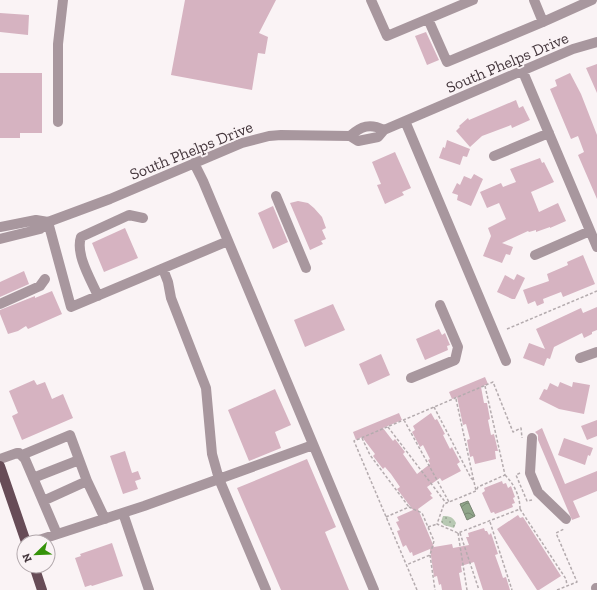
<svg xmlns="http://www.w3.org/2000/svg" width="597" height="590" viewBox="0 0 597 590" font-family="'Zilla Slab',serif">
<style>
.green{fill:url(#green-dots)}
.water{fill:url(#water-waves);stroke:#798473}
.building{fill:#d6b3c1}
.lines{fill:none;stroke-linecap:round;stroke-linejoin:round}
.path{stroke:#b4abae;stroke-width:1.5;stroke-dasharray:3 2;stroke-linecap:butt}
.minor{stroke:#a8979e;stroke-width:10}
.major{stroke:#674c57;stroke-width:10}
.labels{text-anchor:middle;stroke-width:3.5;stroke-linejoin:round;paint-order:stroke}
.street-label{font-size:16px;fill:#44363c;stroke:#faf3f5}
</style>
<defs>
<pattern id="green-dots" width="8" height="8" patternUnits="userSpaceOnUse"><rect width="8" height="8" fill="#b8c9b3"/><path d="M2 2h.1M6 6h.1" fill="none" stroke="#97a493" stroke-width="1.8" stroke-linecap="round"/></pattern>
<pattern id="water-waves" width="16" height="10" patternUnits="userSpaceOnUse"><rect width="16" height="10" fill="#90a68a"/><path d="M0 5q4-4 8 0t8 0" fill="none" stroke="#778872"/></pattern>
</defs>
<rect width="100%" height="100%" fill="#faf3f5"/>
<path class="green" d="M443,516C450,516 453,517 456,523L454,528L444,525L441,522Z"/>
<path class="water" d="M468,501L475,516L467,520L460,504Z"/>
<path class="building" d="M185,0H276L259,33L268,37L265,54L258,53L252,90L171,75Z
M0,13L29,15L28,35L0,32Z
M426,32L439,60L427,65L415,36Z
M597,64V93L586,68Z
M0,73H42V133H20V138H0Z
M570,73L581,94L597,135V199L578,155L584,152L578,136L571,139L550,89L557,86L555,80Z
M516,100L519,108L523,106L530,120L512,128L511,125L482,136L470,147L456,131L460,127L459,126L468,118L469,120Z
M447,140L470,149L467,157L463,156L460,165L439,158L443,147L445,148Z
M395,152L411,188L402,192L404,195L385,204L377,185L381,184L372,162Z
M540,158L542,163L544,162L554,182L531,192L539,212L558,203L566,221L550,228V227L536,232V230L529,232L528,231L502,243L513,247L510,255L506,254L502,263L483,256L491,236L488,228L506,219L499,203L487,208L480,192L501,183L503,187L516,182L510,169Z
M474,174L483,179L471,206L457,200L458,195L452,193L457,183L460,185L464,176L471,179Z
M298,201L308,203L314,208L322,217L326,228L322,230L326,239L321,241L323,244L310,250L290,203Z
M273,206L288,242L273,249L258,213Z
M125,228L138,258L104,272L92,243Z
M583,255L595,284L563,297L561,292L543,299L544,303L537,306L535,301L528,304L523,290L549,281L547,274L568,265L567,262Z
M24,271L29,284L0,297V282Z
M517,274L525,278L515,299H512L497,292L505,275L514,280Z
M52,291L62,314L28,329L26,326L18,331L8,334L0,314V310L35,296V298Z
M333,304L345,330L305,347L294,320Z
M597,307V330L592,332V334L584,338L582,333L554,347L550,359L547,358L544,366L523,358L529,343L545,349L536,329L581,308L583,313Z
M439,329L442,335L445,333L450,345L447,346L448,350L425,360L416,339Z
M381,354L390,375L368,385L359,364Z
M485,377L488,384L481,387L484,403H487L490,419L488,420L491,435L494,434L498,451H495L496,459L475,464L473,456L470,457L467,440L470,439L466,424L463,425L457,397L452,399L449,392Z
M34,380L37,385L45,382L52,399L63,394L73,418L22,440L12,416L18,413L9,391Z
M560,382L572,387L573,382L590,385L584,414L559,409L539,399L544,389L547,390L550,383L558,387Z
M275,389L291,425L275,432L281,448L249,461L228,410Z
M399,413L402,420L383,428L393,441L395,439L405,452L403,454L417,474L430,464L428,460L430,459L423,445L420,447L412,432L415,430L413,426L431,413L435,420L437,419L445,434L443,435L450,449L452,447L460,462L457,464L461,471L442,481L440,478L427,487L432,494L430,495L433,498L418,509L434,547L452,544L453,548L469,545L466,537H469L468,533L484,528L485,531H487L489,535L491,533L498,554L495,555L500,569L503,578L506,577L510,590H483L474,562L461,566L462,572L459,573L462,590H442L441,584L439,585L437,576L434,577L430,549L413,556L412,552L410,553L406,545L403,547L397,531L400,530L396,522L399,521L397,517L413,510L397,489L400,487L391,474L385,467L383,469L373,456L375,454L362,437L356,440L353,432Z
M597,420V436L587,440L581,426Z
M542,428L565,484L597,471V491L573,501L580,517L572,520L538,440V435L535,432Z
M564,438L593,448L590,456L588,455L585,465L558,455Z
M125,451L132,473L138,471L141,479L135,481L138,489L123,494L110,456Z
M307,459L336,527L325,532L349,590H281L237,488Z
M502,481L503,484L506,483L508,488L511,486L515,497L513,498L515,503L512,504L513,507L495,514L494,512L491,513L482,493L485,491L484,488Z
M518,515L520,518L523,517L561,576L539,590H537L497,529Z
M112,543L123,576L92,586L91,585L85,587L75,558L81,556L80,554Z"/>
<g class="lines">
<path class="path" d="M507,329L597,291
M485,386L505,475
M456,399L476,491
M434,407L471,478L474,481
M404,420L449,502
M388,427L446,503
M362,438L370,455L409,507
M520,473L516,475L527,501L532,500
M505,475C514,484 520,496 520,509L458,533L437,524L444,504L476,491L478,487Z
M520,509L566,579L567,586
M386,517L409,507L422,513L434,541L430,555L406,565
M490,522L512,590
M428,527L437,524
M458,533L467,590
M460,533L479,590
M430,555L435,590
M417,590L354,441L493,382L513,432L521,428L522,438
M557,590L577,582L556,533L564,529"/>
<path class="minor" d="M371,0L387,36L473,0
M534,0L543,22
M428,19L447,62L543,22L592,0
M523,72L597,247
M405,121L506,361
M58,122V44L63,0
M350,136C361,126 370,123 384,130
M494,156L549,133
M194,163L203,181L374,590
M276,196L306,268
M48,222L71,307L228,241
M0,227L36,220L48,222
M0,239L40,229L48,222L110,199L242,143L269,136L281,135L350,136L358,141L378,137L384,130L573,49L597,42
M535,255L590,231
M163,269L168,282L171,298L206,388L212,454L219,479L266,590
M98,296C91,280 75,254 81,237L129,215L143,218
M0,304L40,286L45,279
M580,358L597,352
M411,378L455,360L458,347L440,305
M532,438L530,473L538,492L566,519
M22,455L70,435L87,481
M0,459L17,453H19L25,459L57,534
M33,478L79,460
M43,501L87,481L105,519
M123,513L149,590
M33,542L144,506L313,445
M596,588H597"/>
<path class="major" d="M0,466L26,542
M34,566L42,590"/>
</g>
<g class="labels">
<g class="street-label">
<text transform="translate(507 62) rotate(-23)" y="6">South Phelps Drive</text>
<text transform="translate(191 150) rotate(-22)" y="6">South Phelps Drive</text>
</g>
</g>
<g transform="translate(36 554) rotate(247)"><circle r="19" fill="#faf3f5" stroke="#b1a7ab"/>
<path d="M0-3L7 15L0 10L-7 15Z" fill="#359209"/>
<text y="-6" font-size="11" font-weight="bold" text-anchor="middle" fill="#44363c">N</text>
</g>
</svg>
